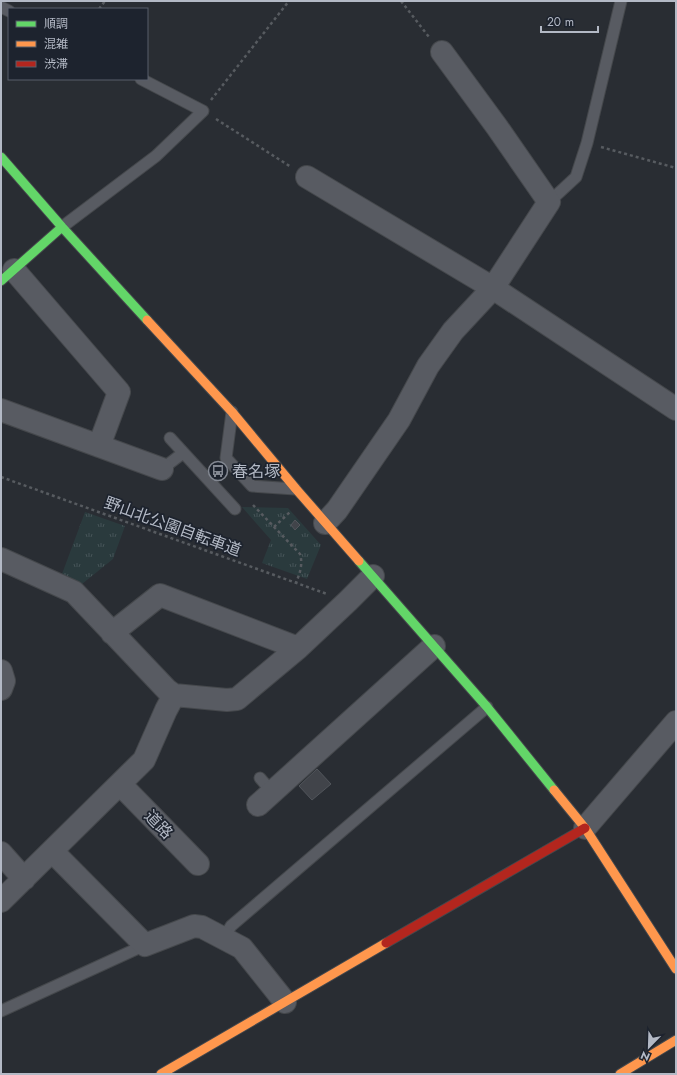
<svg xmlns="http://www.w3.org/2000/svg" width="677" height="1075" viewBox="0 0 677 1075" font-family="Jost,'Noto Sans JP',sans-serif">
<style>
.park{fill:url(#park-tufts)}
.building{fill:#41444a;stroke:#51555b}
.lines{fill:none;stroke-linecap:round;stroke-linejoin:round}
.lane-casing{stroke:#45484c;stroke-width:13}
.street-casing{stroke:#45484c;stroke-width:24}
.fast-casing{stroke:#45484c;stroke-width:11}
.slow-casing{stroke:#45484c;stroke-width:11}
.jam-casing{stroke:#45484c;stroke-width:11}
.path{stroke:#575b60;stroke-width:2.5;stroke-dasharray:3 3;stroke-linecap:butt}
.lane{stroke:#585b62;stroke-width:11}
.street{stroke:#585b62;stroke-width:22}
.fast{stroke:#63d668;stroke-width:9}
.slow{stroke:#ff974d;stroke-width:9}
.jam{stroke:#b3261e;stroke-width:9}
.labels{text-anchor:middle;stroke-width:3.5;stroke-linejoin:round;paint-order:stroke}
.poi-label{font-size:16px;fill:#b3b9c5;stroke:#1d232e;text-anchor:start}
.street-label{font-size:16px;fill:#b3b9c5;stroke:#1d232e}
</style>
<defs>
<pattern id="park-tufts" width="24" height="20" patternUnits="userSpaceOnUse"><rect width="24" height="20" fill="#2a3a3d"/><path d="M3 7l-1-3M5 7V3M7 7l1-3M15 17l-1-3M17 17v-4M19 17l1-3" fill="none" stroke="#465458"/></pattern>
</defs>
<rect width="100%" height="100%" fill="#292d33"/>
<path class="park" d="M242,507L288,508L321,545L307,579L262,563L271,540Z
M85,512L125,526L113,559L82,584L62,574Z"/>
<path class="building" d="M295,520L300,525L295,530L291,525Z
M317,769L331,784L312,800L299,786Z"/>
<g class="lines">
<g class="lane-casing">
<path id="lane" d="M1,7L9,11
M549,202L576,177L587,143L621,1
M62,227L156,156L203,111L141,79
M232,412L226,458L252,486L295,489
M170,438L235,509
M162,469L183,453
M260,778L272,792
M224,938L231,926L487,707
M1,1011L145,945"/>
</g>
<g class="street-casing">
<path id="street" d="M307,177L493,288L676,409
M14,270L119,392L99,446
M1,410L162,469
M325,523L337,510L399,420L428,366L453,331L493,288L549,202L497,127L442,52
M1,559L74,592L167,690L174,695L227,700L237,699L298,648L348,601L373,576
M112,633L160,595L298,648
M1,671L4,681L1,689
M120,784L198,864
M258,805L434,646
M585,828L676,722
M52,851L145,945L194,926L202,927L242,948L285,1002
M1,853L24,879
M1,901L144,760L166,710L174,695"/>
</g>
<g class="fast-casing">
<path id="fast" d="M1,157L62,227L147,320
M1,281L62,227
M359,561L487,707L554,790"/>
</g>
<g class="slow-casing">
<path id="slow" d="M147,320L232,412L296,489L359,561
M554,790L585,828L676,969
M161,1074L386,943
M620,1074L676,1040"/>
</g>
<g class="jam-casing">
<path id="jam" d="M386,943L585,828"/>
</g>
<path class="path" d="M401,1L429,37
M99,9L105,1
M211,100L289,1
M216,119L291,167
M601,147L676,168
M1,477L327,594
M253,505L300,554C303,564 300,573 296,583
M274,527L290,512"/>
<use href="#lane" class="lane"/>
<use href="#street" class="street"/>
<use href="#fast" class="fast"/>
<use href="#slow" class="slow"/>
<use href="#jam" class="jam"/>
</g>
<defs>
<g id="bus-ring" transform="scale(1)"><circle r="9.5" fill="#1d232e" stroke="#838892" stroke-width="1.5"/><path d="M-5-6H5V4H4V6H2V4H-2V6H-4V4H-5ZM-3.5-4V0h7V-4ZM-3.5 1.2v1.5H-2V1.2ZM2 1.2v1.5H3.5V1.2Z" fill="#838892"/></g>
</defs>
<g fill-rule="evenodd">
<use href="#bus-ring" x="218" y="471"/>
</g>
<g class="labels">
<g class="poi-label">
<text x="232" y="477">春名塚</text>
</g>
<g class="street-label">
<text transform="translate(173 526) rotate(20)" y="6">野山北公園自転車道</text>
<text transform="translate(159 824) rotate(46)" y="6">道路</text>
</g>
</g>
<rect width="677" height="1075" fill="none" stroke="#b3b9c5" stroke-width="4"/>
<rect x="8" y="8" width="140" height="72" fill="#1d232e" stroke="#595f6a"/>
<rect x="16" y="21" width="20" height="6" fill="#63d668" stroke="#595f6a"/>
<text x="44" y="28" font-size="12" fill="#b3b9c5">順調</text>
<rect x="16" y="41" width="20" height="6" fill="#ff974d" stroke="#595f6a"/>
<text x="44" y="48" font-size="12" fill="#b3b9c5">混雑</text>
<rect x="16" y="61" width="20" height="6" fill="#b3261e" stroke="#595f6a"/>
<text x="44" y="68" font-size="12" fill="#b3b9c5">渋滞</text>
<g transform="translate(649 1047) rotate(203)" stroke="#1d232e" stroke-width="3" paint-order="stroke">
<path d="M0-3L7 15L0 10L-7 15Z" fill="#b3b9c5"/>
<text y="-6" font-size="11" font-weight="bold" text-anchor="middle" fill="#b3b9c5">N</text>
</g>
<path d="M541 26v6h57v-6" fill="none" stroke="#b3b9c5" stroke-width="2"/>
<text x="547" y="26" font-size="12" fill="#b3b9c5" stroke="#1d232e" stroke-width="3" paint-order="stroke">20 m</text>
</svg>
